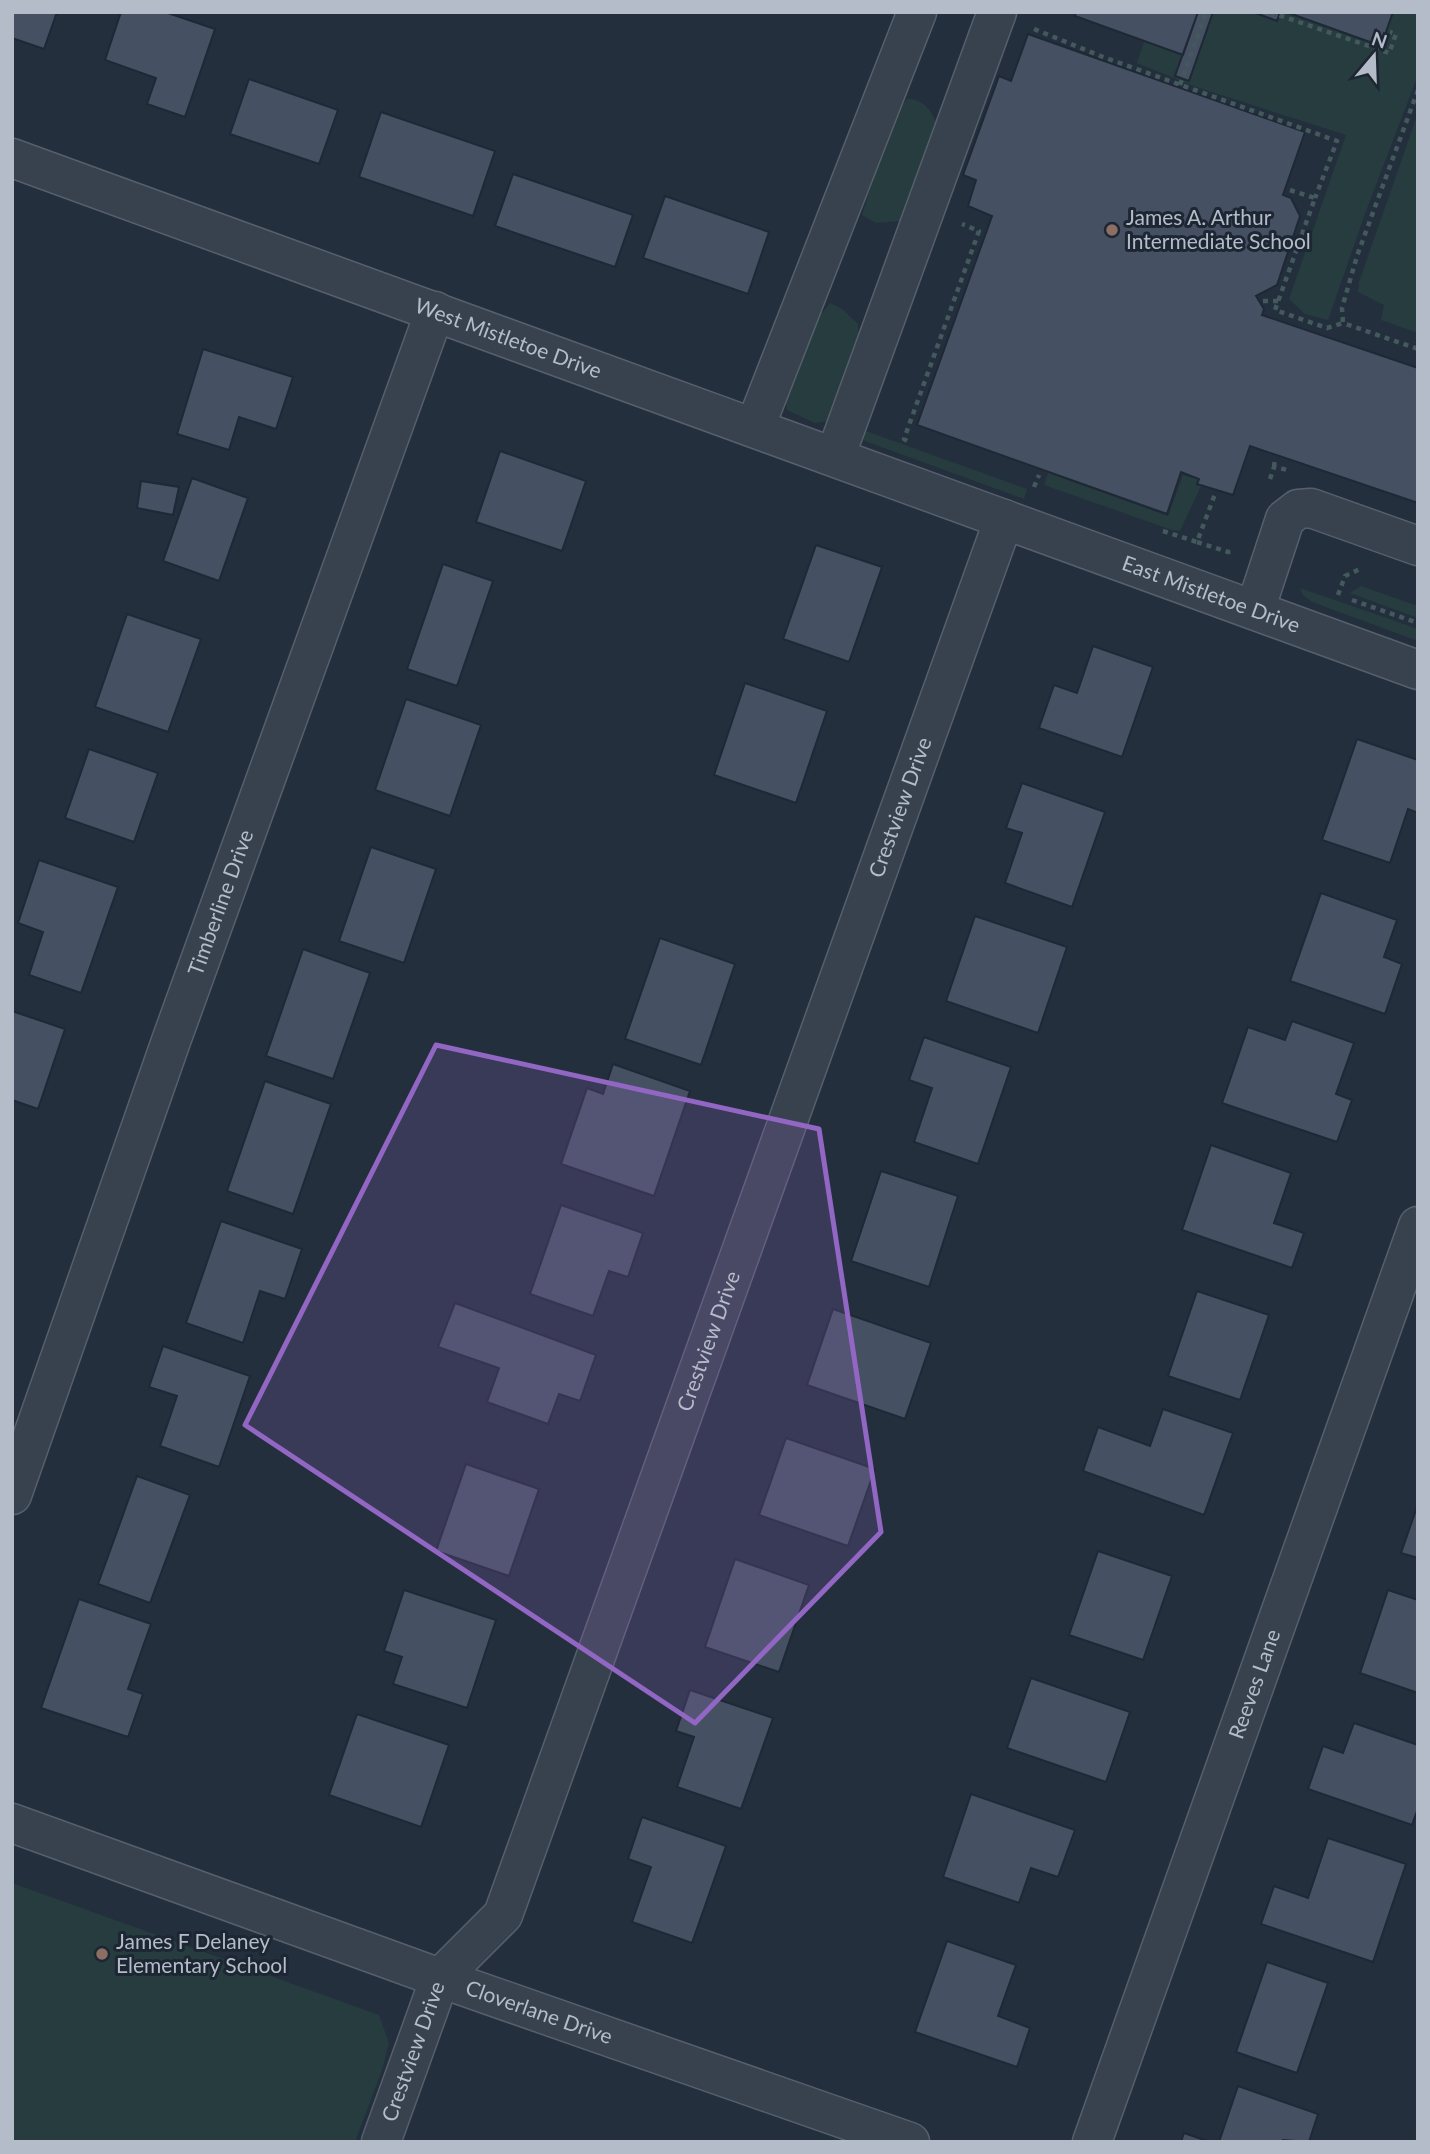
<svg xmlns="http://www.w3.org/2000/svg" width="1430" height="2154" viewBox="0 0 1430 2154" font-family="Lato,sans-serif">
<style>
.green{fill:#263c3f}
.building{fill:#455162;stroke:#1f2835;stroke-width:2}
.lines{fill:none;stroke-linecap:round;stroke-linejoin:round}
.minor-casing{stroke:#565f6c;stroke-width:41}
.path{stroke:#44595c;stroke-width:4.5;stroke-dasharray:5 5;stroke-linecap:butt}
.minor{stroke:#38414e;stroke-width:38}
.marked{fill:#9266c3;fill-opacity:0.2;stroke:#9266c3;stroke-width:5;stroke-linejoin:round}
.education-dot{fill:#8d6e63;stroke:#1d2633;stroke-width:2.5}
.labels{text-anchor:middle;stroke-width:6;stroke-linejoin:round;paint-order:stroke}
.poi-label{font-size:21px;fill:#b4bcc9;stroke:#1d2633;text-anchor:start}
.street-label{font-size:21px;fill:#b4bcc9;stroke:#1d2633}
</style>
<rect width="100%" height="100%" fill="#242f3e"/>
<path class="green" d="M1154,12H1418V75L1366,211L1328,320L1305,314L1289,299L1346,135L1196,87L1137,63Z
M907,99C923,99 930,109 937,123L930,150L900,221L876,223L862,215L893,117Z
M1418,113V333L1381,320L1384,305L1358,292L1359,282Z
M830,303L842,309L858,324L859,345L829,421L815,423L787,410L786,402L816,321Z
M866,431L1027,489L1024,499L865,441L861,436L862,432Z
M1048,473L1168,516L1183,475L1197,479V485L1201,486L1180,531L1172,530L1044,485Z
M1361,586L1418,606V618L1350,593Z
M1300,588L1418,629V641L1312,602L1303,595Z
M12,1883L379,2015L389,2043L382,2070L355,2142H12Z"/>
<path class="building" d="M12,12H57L44,49L12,38Z
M121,12H165L215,29L185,117L147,104L156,78L105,60Z
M1076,12H1198L1183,55L1075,16Z
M1198,12H1213L1189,81L1175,76Z
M1253,12H1280L1277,21Z
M1286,12H1393L1381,46Z
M1028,34L1305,132L1283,195L1291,198L1300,216L1277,285L1256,296L1264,309L1262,315L1418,368V503L1250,446L1233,495L1197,484L1199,479L1181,472L1167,514L917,425L992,216L968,206L976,180L963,175L999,76L1011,81Z
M249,79L338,110L319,164L230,134Z
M381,112L495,151L473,216L359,177Z
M513,174L633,215L615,267L495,226Z
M665,196L769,232L748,294L643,258Z
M203,349L293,377L276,429L239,417L229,450L177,434Z
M500,451L586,481L562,551L476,522Z
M192,478L248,498L219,581L163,561Z
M141,481L179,487L173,515L137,508Z
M816,545L882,567L849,662L783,639Z
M443,564L493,581L457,686L407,669Z
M127,614L201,639L168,732L95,707Z
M1093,646L1153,667L1122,757L1039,728L1054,685L1077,693Z
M745,683L827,711L796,803L714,775Z
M406,699L481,725L450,816L375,790Z
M1357,739L1418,760V813L1408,809L1390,863L1322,840Z
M89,749L158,773L134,842L65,818Z
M1022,783L1105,812L1072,907L1005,883L1022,833L1006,828Z
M371,847L436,869L404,963L339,941Z
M39,860L118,887L81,993L29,975L43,932L18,923Z
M1321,893L1397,920L1384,957L1402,964L1385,1014L1290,981Z
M975,916L1067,947L1038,1033L946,1001Z
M660,938L735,964L701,1065L625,1039Z
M303,949L370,973L333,1079L266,1056Z
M12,1011L65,1029L38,1109L12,1100Z
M1292,1021L1354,1043L1336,1094L1352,1100L1337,1142L1222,1103L1248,1027L1285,1040Z
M924,1037L1011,1067L978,1164L914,1142L932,1088L909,1080Z
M613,1064L690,1091L654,1196L561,1164L587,1088L603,1094Z
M265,1081L331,1104L293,1214L227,1191Z
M1211,1145L1291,1173L1274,1223L1304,1233L1292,1268L1182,1230Z
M881,1171L958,1196L929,1287L851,1261Z
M561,1205L643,1233L628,1277L609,1271L593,1316L530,1294Z
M221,1221L302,1249L285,1299L260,1291L243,1343L186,1323Z
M1197,1291L1269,1315L1240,1400L1168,1376Z
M455,1303L596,1355L580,1401L559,1394L548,1424L487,1402L499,1368L438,1347Z
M833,1309L931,1343L905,1419L807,1385Z
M163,1346L250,1376L219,1467L160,1446L177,1396L149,1387Z
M1163,1409L1233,1433L1204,1515L1083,1471L1098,1427L1150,1446Z
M786,1438L875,1469L848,1546L759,1515Z
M466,1464L539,1489L509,1576L436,1551Z
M137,1476L190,1495L150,1603L98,1584Z
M1418,1504V1558L1401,1553Z
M1098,1551L1172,1576L1143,1660L1069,1635Z
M735,1559L809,1585L779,1672L705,1647Z
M404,1590L496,1620L467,1708L393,1684L402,1657L384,1651Z
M1388,1590L1418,1600V1693L1360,1673Z
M79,1599L151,1624L128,1689L143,1694L128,1737L41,1708Z
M1031,1678L1130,1712L1106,1782L1007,1748Z
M690,1690L773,1718L741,1809L677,1787L694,1737L676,1731Z
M357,1714L449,1745L421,1827L329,1795Z
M1354,1723L1418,1745V1808L1412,1825L1308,1789L1323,1746L1343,1753Z
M971,1794L1075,1830L1058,1877L1031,1868L1019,1903L943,1877Z
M642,1817L726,1846L692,1943L632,1922L651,1867L628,1859Z
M1328,1838L1406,1864L1373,1962L1261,1924L1274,1886L1308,1898Z
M947,1941L1016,1965L998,2016L1030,2028L1017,2067L915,2032Z
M1267,1962L1328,1983L1297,2073L1236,2052Z
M1238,2086L1318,2114L1309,2142L1283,2140L1282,2142H1219Z
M1184,2133L1210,2142H1181Z"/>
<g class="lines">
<g class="minor-casing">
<g id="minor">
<path id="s1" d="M12,158L1418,670"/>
<path d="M755,427L917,12"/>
<path d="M835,457L997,12"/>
<path d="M1255,610L1285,519L1298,509L1311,508L1418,546"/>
<path id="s2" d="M12,1495L171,1041L435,311"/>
<path id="s3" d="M12,1823L440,1978L910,2142"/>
<path id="s4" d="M381,2142L440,1978L503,1915L1004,519"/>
<path id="s5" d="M1092,2142L1418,1226"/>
</g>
</g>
<path class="path" d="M1270,12L1389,53L1396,34L1390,32
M1034,29L1103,57L1337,141L1315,198
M1180,85L1206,12
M1418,90L1357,256L1342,308L1343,323L1418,349
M1290,190L1315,198L1275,310L1327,328L1343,323
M1263,301H1279
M907,441L904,439L979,231L962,224
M1274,467L1275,457
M1270,479L1274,467L1288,470
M1034,487L1039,475
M1163,531L1197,542L1215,494
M1197,542L1228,552H1232
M1338,595L1345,576L1360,569
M1352,600L1418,623"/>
<use href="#minor" class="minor"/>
</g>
<path class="marked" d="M436,1045L819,1129L881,1532L695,1723L245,1425Z"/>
<g class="education-dot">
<circle cx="1112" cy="230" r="7"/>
<circle cx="102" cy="1954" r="7"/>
</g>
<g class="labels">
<g class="poi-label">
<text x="1126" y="225">James A. Arthur<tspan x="1126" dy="24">Intermediate School</tspan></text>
<text x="116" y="1949">James F Delaney<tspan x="116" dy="24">Elementary School</tspan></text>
</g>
<g class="street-label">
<text dy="7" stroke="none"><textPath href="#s1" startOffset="528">West Mistletoe Drive</textPath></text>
<text dy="7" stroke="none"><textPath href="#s1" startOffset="1276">East Mistletoe Drive</textPath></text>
<text dy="7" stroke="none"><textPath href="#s4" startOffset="1440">Crestview Drive</textPath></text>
<text dy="7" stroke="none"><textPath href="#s2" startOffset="628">Timberline Drive</textPath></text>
<text dy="7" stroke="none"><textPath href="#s4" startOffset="873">Crestview Drive</textPath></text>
<text dy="7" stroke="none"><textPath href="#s5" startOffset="486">Reeves Lane</textPath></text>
<text dy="7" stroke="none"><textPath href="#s3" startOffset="560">Cloverlane Drive</textPath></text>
<text dy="7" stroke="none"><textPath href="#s4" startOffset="96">Crestview Drive</textPath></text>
</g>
</g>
<rect width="1430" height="2154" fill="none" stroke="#b4bcc9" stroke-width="28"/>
<g transform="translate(1374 56) rotate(19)" stroke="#1d2633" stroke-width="5" paint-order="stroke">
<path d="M0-5L12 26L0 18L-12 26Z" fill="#b4bcc9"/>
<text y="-10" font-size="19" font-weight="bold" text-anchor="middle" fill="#b4bcc9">N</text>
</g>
</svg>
